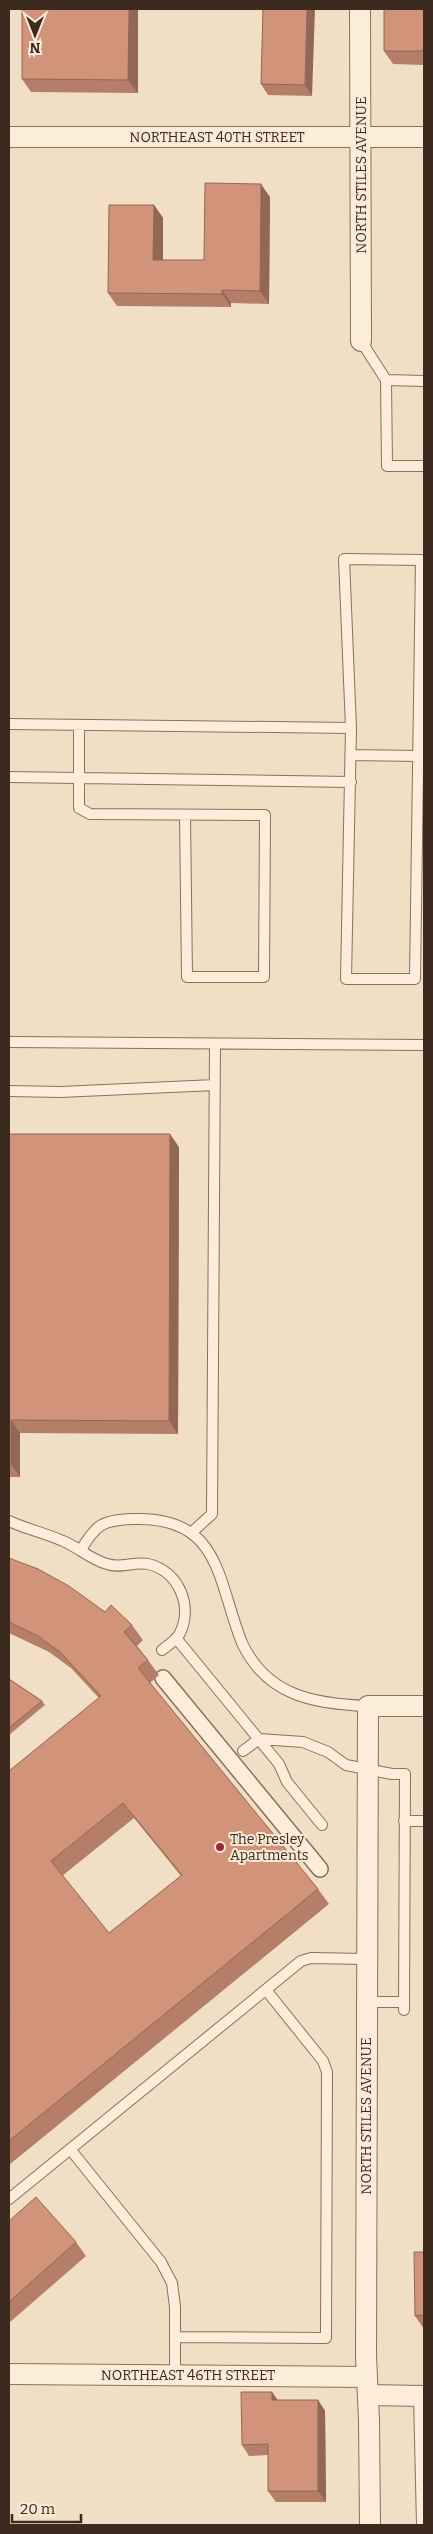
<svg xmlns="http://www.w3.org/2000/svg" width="433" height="2534" viewBox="0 0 433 2534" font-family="Bitter,serif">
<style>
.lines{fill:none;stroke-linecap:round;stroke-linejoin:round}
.service-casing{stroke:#8d6f5a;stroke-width:12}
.pedestrian-casing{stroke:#8d6f5a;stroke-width:18}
.minor-casing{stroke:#8d6f5a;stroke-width:22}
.service{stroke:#fbedd9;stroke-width:10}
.pedestrian{stroke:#fbedd9;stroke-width:15}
.minor{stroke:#fbedd9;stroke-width:20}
.wall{fill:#b47e68;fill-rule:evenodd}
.shaded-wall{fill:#926755}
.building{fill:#d19379;stroke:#926755;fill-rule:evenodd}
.poi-dot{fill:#a02636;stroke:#f8ead6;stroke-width:2}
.labels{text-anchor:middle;stroke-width:4;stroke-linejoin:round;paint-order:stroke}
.street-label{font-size:14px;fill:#3d2a1f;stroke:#f8ead6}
.poi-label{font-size:14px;fill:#3d2a1f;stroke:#f8ead6;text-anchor:start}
</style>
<rect width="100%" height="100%" fill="#f1dfc5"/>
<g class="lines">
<g class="service-casing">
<path id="service" d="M361,341L386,380
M424,381L386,380L387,466H424
M344,559L421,560L415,979H346L351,728Z
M9,724L351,728
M79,725V808L90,814L265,815L264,977H187L185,815
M351,755L418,756
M9,777L351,782
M9,1042L424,1045
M9,1091L60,1092L215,1085
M9,1521C26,1529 45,1533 63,1541C78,1547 91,1560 107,1564C121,1569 134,1561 148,1564C179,1571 194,1607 179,1635C175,1641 167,1646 162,1650
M191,1533L212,1514L215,1044
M81,1550C96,1524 103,1520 133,1519C221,1516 217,1580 242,1643C267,1696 314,1704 368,1706
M176,1638L279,1764L287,1782L322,1825
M243,1751L259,1739L303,1742L328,1752L346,1765L392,1774H405L404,2010
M404,1821H424
M366,2002H404
M70,2149L161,2262L172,2283L175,2307V2375
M9,2199L301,1961L311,1958L366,1959
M176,2337L326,2338L327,2072L323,2061L266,1990
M419,2396L422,2525"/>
</g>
<g class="pedestrian-casing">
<path id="pedestrian" d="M163,1678L320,1869"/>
</g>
<g class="minor-casing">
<path id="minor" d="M360,9L361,341
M9,137H424
M9,2374L367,2377
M368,2395L424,2396
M370,2525L369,2420L366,2356L368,1706H424"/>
</g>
<use href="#service" class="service"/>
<use href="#pedestrian" class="pedestrian"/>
<use href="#minor" class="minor"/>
</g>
<path class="wall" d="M138,9V93L31,92L22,79Z
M263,9L312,96L268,95L261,84Z
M424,9V65L393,64L384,51Z
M270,197L269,304L231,303V307L117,306L108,293L154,205L163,218V260H204Z
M9,1134L179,1147L178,1434L20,1433V1477H9Z
M9,1558L105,1612L132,1625L143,1640L137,1646L148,1660L159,1675L150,1683L318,1889L329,1904L9,2165V1771L99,1698L71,1668L49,1652L9,1633ZM134,1818L181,1876L109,1933L62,1876Z
M9,1679L42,1701L45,1705L9,1735Z
M9,2221L76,2242L86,2256L9,2323Z
M424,2252V2329L415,2316Z
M272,2392L278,2400H318L325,2411L326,2502H276L268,2491V2455L249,2456L242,2445Z"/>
<path class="shaded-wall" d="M129,9H138V93L128,80Z
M307,9H315L312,96L305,85Z
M261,184L270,197L269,304L260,291Z
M154,205L163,218V273L153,260Z
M222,290L231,303V307L222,294Z
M170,1134L179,1147L178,1434L169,1421Z
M11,1420L20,1433V1477L11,1464Z
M272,2392L279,2403L272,2400Z
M318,2400L325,2411L326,2502L318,2491Z"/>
<path class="building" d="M22,9H129L128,80L22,79Z
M263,9H307L305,85L261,84Z
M384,9H424V51H384Z
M205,183L261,184L260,291L222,290V294L108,293L109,205H154L153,260H204Z
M9,1134H170L169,1421L11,1420V1464H9Z
M9,1558L38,1569L69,1586L105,1612L111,1605L132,1625L124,1632L148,1660L138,1668L318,1889L9,2141V2015L10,2014L9,2012V1771L101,1696L60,1652L38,1636L9,1622ZM123,1803L182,1875L109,1933L51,1861Z
M9,1679L42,1701L9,1728Z
M36,2197L76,2242L9,2302V2221Z
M414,2252H424V2315L415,2316Z
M241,2392H272V2400H318V2491H268V2444L242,2445Z"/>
<circle class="poi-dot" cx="220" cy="1847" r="5"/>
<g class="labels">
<g class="street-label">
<text x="217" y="142">NORTHEAST 40TH STREET</text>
<text transform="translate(361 175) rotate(-90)" y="5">NORTH STILES AVENUE</text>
<text transform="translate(366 2116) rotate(-90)" y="5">NORTH STILES AVENUE</text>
<text x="188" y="2380">NORTHEAST 46TH STREET</text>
</g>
<g class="poi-label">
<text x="230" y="1844">The Presley<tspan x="230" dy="16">Apartments</tspan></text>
</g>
</g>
<rect width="433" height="2534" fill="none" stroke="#3d2a1f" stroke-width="20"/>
<g transform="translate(35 35) rotate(180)" stroke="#f8ead6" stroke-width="4" paint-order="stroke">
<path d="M0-4L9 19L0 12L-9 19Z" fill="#3d2a1f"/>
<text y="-8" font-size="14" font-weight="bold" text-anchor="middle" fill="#3d2a1f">N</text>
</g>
<path d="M12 2514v8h69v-8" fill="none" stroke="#3d2a1f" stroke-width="2.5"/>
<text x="20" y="2514" font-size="15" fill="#3d2a1f" stroke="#f8ead6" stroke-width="4" paint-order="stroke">20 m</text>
</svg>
